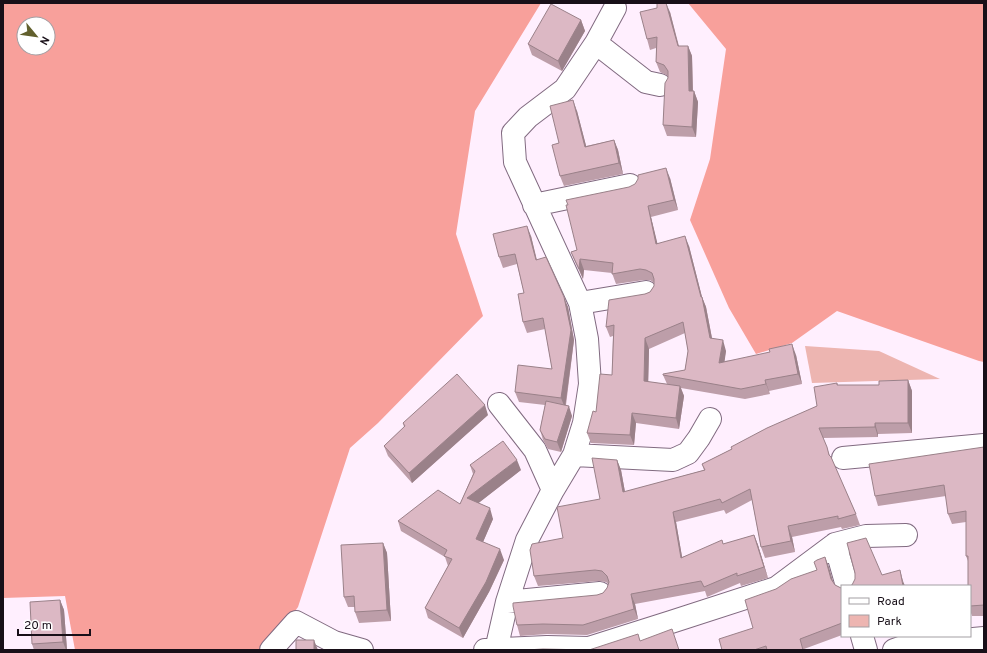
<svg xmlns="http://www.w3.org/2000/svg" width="987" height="653" viewBox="0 0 987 653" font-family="Overpass,sans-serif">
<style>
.green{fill:#edb5b1}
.forest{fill:#f8a09b;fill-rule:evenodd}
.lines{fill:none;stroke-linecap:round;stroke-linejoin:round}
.minor-casing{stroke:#816a80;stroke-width:24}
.minor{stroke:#fff;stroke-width:22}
.wall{fill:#bd9ea9;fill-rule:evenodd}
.shaded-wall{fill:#9a8189}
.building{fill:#dcb8c4;stroke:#9a8189}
</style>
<rect width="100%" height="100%" fill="#ffeffe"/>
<path class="green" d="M805,346L879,351L940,379L812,383Z"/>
<path class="forest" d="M3,3H541L475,111L456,234L483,316L378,423L350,448L298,607L267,650H75L65,596L3,598ZM24,24H48V48H24Z
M688,3H984V362L979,361L837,311L792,343L756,354L729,308L690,220L710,159L726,49Z"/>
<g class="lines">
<g class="minor-casing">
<path id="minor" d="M596,43L646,82L660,85
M534,205L630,185
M580,303L646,292
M499,404L535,450L553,490
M574,455L673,460L688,453L699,438L710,419
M843,458L984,445
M835,544L847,586
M507,602L600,593
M862,636L866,650
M271,650L296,622L334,642L362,650
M485,650L547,647L589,648L671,622L776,588L835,544L866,536L906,535
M496,650L507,602L527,540L553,490L574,455L584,423L590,384L587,339L580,303L515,162L513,133L528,117L565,89L596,43L615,8
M894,650L908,645L984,638"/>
</g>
<use href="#minor" class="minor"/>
</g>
<path class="wall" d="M670,12L679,46H688L692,56L693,91H694L698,102L696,137L667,136L663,125L668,76L660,72L656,62V48L650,50L647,39Z
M581,20L585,31L562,71L532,55L528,44Z
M577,111L586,146L614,140L618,150L623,174L564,186L560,176L559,143Z
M670,178L678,210L651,217L657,243L689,246L702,297L706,307L712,338L726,351L724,361L796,355L802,384L769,391L770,394L745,399L681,388L684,396L679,429L636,423L634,445L591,443L587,433L612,375L613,336L610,337L606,327L645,294L650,292L654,286V283L650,280H644L616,284L612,273L584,270L583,279L575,262L571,252L577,250ZM685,333L688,351L685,370L663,375L667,384L648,382L649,349Z
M531,236L537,260L568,307L574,340L566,405L572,416L561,452L548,449L543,440L540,430L545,405L519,402L515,392L552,369L545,329L527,333L523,322L524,293L517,264L503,268L499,257Z
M908,380L912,391V433L878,434V437L823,438L830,456L856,514L860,525L842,529L841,527L792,537L795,552L765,558L761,547L752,500L726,514L724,510L676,522L682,557L754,535L758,545L768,578L741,586L740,583L707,597L705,591L635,604L638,619L587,635L547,634L520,636L517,625L603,593L607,588L608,584L606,582L599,581L538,586L534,576L563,538L600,499L617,460L621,470L625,492L704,470L702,464L817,406L837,383L838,385H879Z
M488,415L412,483L388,456L384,446L404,427L403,423Z
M984,447V616H972L970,610V586L968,561L966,556V522L952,524L948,514L946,496L878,506L875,496Z
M470,465L521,470L478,503L493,519L483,542L504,560L489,592L463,638L428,618L425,608L448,566L445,557L401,531L398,521L460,504L473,474Z
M383,543L387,553L391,621L359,623L355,612V607H348L344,597Z
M825,557L833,581L835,585L841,588H842V635L804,649V650H722L753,628L776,589L817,570Z
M60,600L64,610L67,650H34L32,644Z"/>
<path class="shaded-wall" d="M666,3L670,12L681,56L678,46Z
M581,20L585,31L562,71L558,61Z
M688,46L692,56L693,101L689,91Z
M694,91L698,102L696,137L692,127Z
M573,100L577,111L589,157L585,147Z
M614,140L618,150L623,174L619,163Z
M666,168L670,178L678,210L674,200Z
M648,206L651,217L660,254L656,244Z
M527,226L531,236L539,270L536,260Z
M685,236L689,246L702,297L706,307L714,349L710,338Z
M580,259L584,270L583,279L579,269Z
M564,297L568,307L574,340L565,408L561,398Z
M645,338L649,349L648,392L644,381Z
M723,340L726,351L723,373L719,363Z
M792,344L796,355L802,384L798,374Z
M765,380L769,391L770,394L766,384Z
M908,380L912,391V433L908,423Z
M680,386L684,396L679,429L676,418Z
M485,405L488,415L412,483L409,473Z
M569,406L572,416L561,452L557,442Z
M632,413L636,423L634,445L630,435Z
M875,423L878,434V437L875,427Z
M517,460L521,470L471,509L467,498Z
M617,460L621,470L627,503L623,492Z
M490,508L493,519L480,549L476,539Z
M673,512L676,522L684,568L681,558Z
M788,526L792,537L795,552L791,541Z
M754,535L758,545L768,578L764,567Z
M383,543L387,553L391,621L387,610Z
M500,549L504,560L489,592L463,638L459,628Z
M825,557L829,567L835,589L831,579Z
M900,570L903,581L905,586H903Z
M631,594L635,604L638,619L634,609Z
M60,600L64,610L67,650H66L63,642Z
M314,640L318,650H314Z"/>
<path class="building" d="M657,3H666L678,46H688L689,91H694L692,127L663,125L665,83L668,78V71L664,65L656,62L657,37L647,39L640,12L657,8Z
M551,4L581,20L558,61L528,44Z
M573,100L585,147L614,140L619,163L560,176L552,145L559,143L550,106Z
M666,168L674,200L648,206L656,244L685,236L701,297H702L710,338L723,340L719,363L770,352L769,349L792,344L798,374L765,380L766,384L741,389L663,375V374L685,370L688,351L683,322L645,338L644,381L680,386L676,418L632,413L630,435L587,433L593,411L596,412L600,374L612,375L614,325L606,327L609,300L645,294L650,292L654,286V279L652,273L646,270L640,269L612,274L613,263L580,259L579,269L571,252L577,250L566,205H568L566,200L629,187L635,184L638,179V175Z
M527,226L536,260L546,257L564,297L571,330L561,398L515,392L518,365L552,369L543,318L523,322L518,294L524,293L515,254L499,257L493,234Z
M457,374L485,405L409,473L384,446L405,426L403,423Z
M908,380V423H875V427L819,428L827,447L829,455L831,457L856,514L838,519V516L788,526L791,541L761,547L750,489L722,503L720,499L673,512L681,558L722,540L723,544L754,535L764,567L737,576V573L704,587L701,581L631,594L634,609L583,625L543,624L517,625L513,606V603L597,595L603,593L607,588L609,582L607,576L602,571L595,570L534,576L530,550L532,544L563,538L557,507L600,499L592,458L617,460L623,492L705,470L702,464L732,449L731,447L767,428L817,406L814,387L837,383V385H879V381Z
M546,401L569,406L557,442L545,439L540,430Z
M503,441L517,460L467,498L490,508L476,539L500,549L486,582L459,628L425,608L452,559L444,556L447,550L398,521L438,490L460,504L475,471L470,465Z
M984,447V605L970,606V586H968V556H966V511L948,514L944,485L875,496L869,464Z
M866,538L882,575L900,570L903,586H849L852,585L855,579V573L847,543Z
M383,543L387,610L355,612L354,596L344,597L341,545Z
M825,557L831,579L835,585L841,588H842V623L800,639L803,650H767L766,646L754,650H722L719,639L753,628L745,600L776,589L791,579L817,570L814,562L817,560Z
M60,600L63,642L32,644L30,602Z
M672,629L679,650H526L543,649L589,650L638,634L640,641Z
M296,640H314V650H296Z"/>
<rect width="987" height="653" fill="none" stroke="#180f18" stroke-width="8"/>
<rect x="841" y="585" width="130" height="52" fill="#ffffff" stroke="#a39fa3"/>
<rect x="849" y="598" width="20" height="6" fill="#ffffff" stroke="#a39fa3"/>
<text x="877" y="605" font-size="12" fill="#180f18">Road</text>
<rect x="849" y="615" width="20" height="12" fill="#edb5b1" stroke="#a39fa3"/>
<text x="877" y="625" font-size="12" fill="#180f18">Park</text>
<g transform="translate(36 36) rotate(119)"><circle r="19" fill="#ffffff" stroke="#a39fa3"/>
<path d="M0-3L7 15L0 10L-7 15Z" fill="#62602d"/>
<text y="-6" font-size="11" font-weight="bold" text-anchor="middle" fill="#180f18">N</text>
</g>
<path d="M18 629v6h72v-6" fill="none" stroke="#180f18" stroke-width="2"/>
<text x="24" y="629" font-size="12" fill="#180f18" stroke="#ffffff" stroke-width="3" paint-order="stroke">20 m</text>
</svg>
